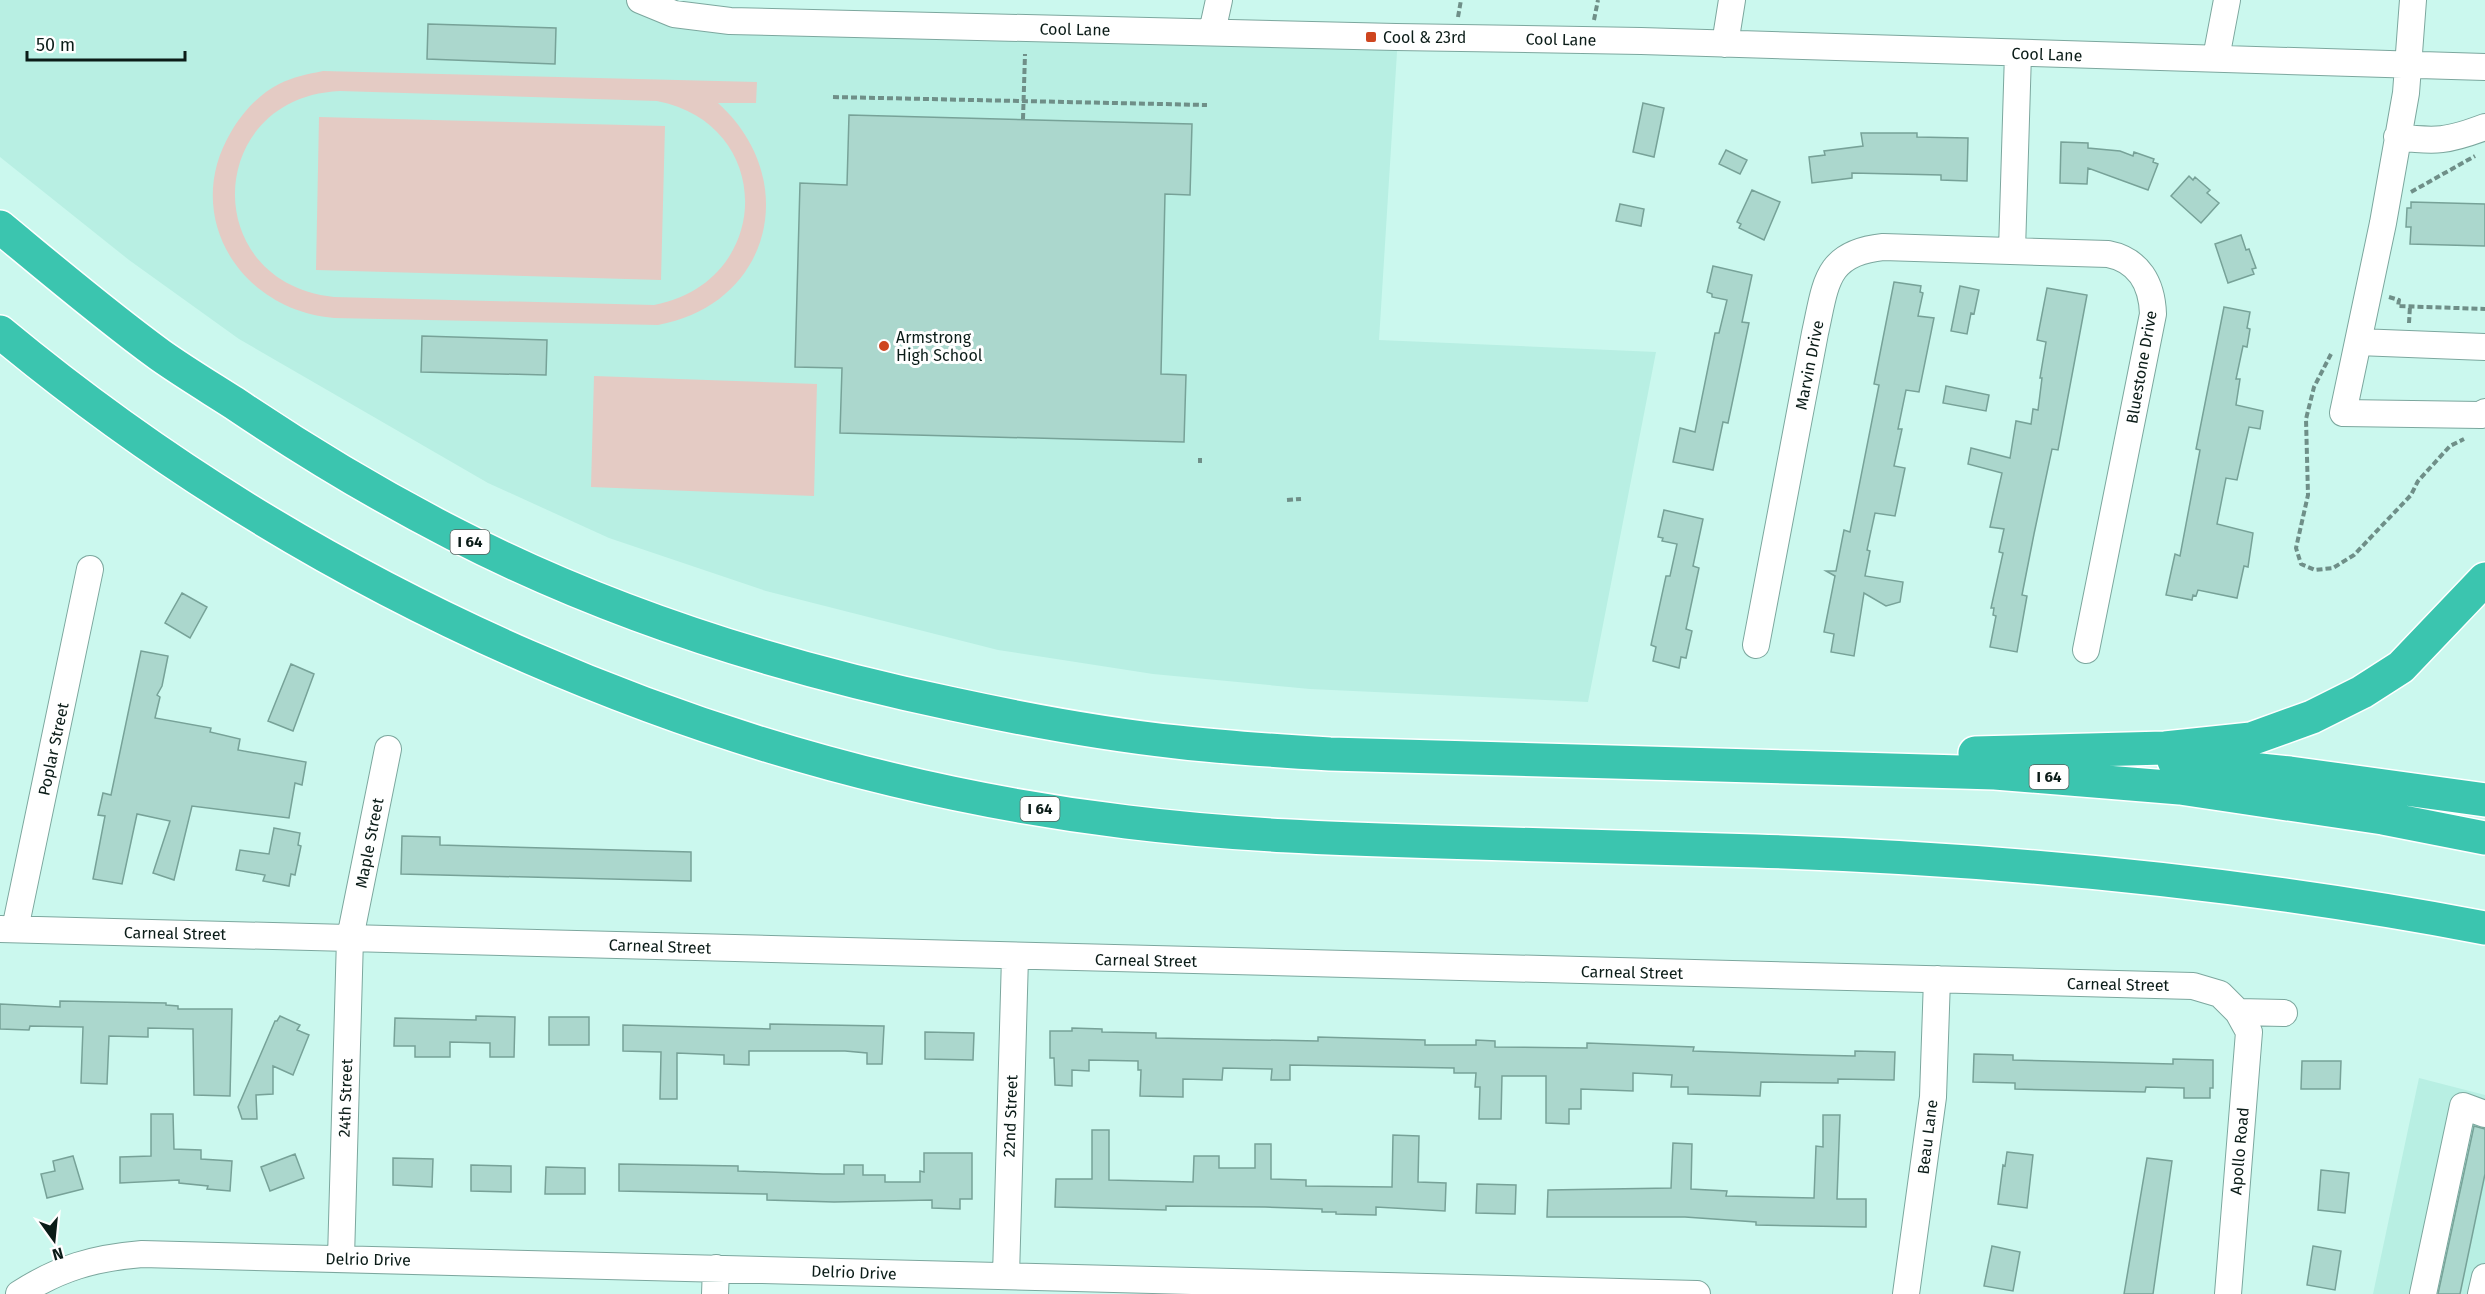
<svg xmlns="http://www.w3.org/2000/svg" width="2485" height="1294" viewBox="0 0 2485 1294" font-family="'Fira Sans',sans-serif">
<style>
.built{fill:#b8efe3}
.green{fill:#e4cbc4;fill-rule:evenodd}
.building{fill:#abd7cd;stroke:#77a298;stroke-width:1.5}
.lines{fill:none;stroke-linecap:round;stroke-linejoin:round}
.minor-casing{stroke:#7ca79e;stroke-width:28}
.highway-casing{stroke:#fff;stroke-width:36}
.path{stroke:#6f8f88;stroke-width:4;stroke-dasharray:6 3;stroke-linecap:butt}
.minor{stroke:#fff;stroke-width:26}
.highway{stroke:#3bc5af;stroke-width:33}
.poi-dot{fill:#ce451f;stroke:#fff;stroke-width:2}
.labels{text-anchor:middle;stroke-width:6;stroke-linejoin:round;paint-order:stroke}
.shield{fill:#fff;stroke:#54605d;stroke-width:1.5}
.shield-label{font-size:15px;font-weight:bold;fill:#0b1c18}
.street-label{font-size:16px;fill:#0b1c18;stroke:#fff}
.poi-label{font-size:16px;fill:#0b1c18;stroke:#fff;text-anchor:start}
</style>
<rect width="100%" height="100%" fill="#cbf8ee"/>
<path class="built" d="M0,0H637L661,11L1398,36L1379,340L1656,352L1588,702L1310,689L1153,674L998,650L766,591L609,538L488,483L239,339L129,260L0,157Z
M2419,1078L2485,1095V1294H2373Z"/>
<path class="green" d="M323,71L757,82L756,103H718C802,179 772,304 658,325L334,318C240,310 181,216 231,132C242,113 259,94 279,84C293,77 308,74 323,71ZM340,91L657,101C776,124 774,282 654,305L334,297C198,283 204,97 340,91Z
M319,117L665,126L661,280L316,270Z
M594,376L817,384L814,496L591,487Z"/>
<path class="building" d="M428,24L556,28L555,64L427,59Z
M1643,103L1664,108L1654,157L1633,152Z
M849,115L1192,124L1190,195L1165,194L1161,374L1186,375L1184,442L840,433L842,368L795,367L800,183L847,185Z
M1861,133H1917V137L1968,138L1967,181L1941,180V175L1852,173V178L1812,183L1809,157L1825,155L1824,151L1863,146Z
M2061,142L2088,143V148L2120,151L2133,156L2134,152L2154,159L2153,162L2158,164L2148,190L2088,168L2087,184L2060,183Z
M1726,150L1747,160L1740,174L1719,164Z
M2189,176L2193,180L2195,177L2210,190L2207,193L2219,203L2201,223L2171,196Z
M1752,190L1780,202L1764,240L1739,228L1741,224L1737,222Z
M2411,202L2485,204V246L2410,244L2411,227H2406L2407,208H2411Z
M1620,204L1644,209L1641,226L1616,221Z
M2241,235L2246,250L2249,249L2256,268L2252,269L2254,274L2228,283L2215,244Z
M1713,266L1752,275L1742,322L1749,323L1728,423L1723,422L1713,470L1673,462L1680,428L1695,432L1715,333H1719L1727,300L1712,297V294L1707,292Z
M1894,282L1921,286L1920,292L1923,293L1918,316L1934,318L1919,392L1906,390L1898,429H1902L1894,466L1905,468L1895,516L1875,513L1867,550L1870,551L1865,576L1903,582L1900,602L1886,606L1864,593L1854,656L1831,652L1834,634L1824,632L1835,576L1826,571H1836L1844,530L1850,532L1879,385L1874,384Z
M1960,286L1979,290L1974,314L1971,313L1967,334L1951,331Z
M2047,288L2087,295L2058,450L2052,449L2034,534L2022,595L2027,596L2017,652L1990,647L1996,616L1993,615L1994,608H1991L2003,553L1999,552L2004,529L1990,527L2002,473L1968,464L1971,448L2010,458L2016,421L2031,424L2033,409L2038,410L2042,378H2040L2046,342L2037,340Z
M2224,307L2250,312L2247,328L2250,329L2247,347L2243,346L2236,379H2240L2236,405L2263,411L2260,429L2249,427L2237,480L2226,478L2217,524L2253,533L2248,567L2244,566L2237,598L2198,590L2196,596L2193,595L2192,600L2166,595L2175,554L2180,556L2200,450L2196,449Z
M422,336L547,340L546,375L421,372Z
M1946,386L1989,395L1986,411L1943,403Z
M1664,510L1703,519L1693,566L1699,568L1686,629L1692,631L1686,658L1681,657L1679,668L1653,661L1656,647L1651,645L1666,576H1670L1677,544L1662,541L1663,538L1658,537Z
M182,593L207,607L190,638L165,623Z
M141,651L168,656L162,686L157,695L160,697L155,718L211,728L210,732L240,739L238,750L306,762L302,785L295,783L289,818L192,806L174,880L153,873L170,821L137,814L122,884L93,879L105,816L98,815L103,793L111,795Z
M291,664L314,674L293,731L268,721Z
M274,828L300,833L298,845L301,846L295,875L291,874L289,886L263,881L265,875L236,870L240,850L269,854Z
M402,836L440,837V845L691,852V881L401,874Z
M60,1001L166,1003V1005L178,1006V1009H232L230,1096L194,1095L193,1029L148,1028V1037L109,1036L107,1084L81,1083L83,1027L30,1026L29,1030L0,1029V1004L60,1007Z
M280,1016L300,1025L297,1030L309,1035L293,1075L273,1066V1094L256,1095L257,1119H242L238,1107L275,1021H277Z
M476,1016L515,1017L514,1057H490V1043L450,1042V1057H415V1046H394L395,1018L476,1020Z
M549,1017H589V1045H549Z
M770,1024L884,1026L882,1064H867V1053L845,1051H749V1065L724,1064V1055L677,1053V1099H660L661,1052L623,1051V1025L770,1029Z
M1072,1028L1102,1029V1032L1156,1033V1038L1318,1041V1037L1425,1040V1045H1476V1040L1495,1041V1047L1587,1048V1043L1694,1047L1693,1051L1811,1055L1855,1056V1051L1895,1052L1894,1080L1838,1079V1083L1761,1082L1760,1096L1688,1094V1087H1671L1672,1075L1633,1073V1091L1581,1089V1109H1569V1124L1546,1123V1076H1502L1501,1119H1479L1480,1087H1475L1476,1073H1454V1068L1290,1065V1080H1271L1272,1069L1223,1068L1222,1080L1183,1079V1097L1140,1096L1141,1070H1138V1061L1089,1060V1071L1072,1070V1086L1055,1085L1054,1058H1050V1031H1072Z
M925,1032L974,1033L973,1060L925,1059Z
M1974,1054L2013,1055V1060L2173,1064V1059L2213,1060V1088H2210V1098H2184V1088L2146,1087L2145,1092L2015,1089V1083L1973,1082Z
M2302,1061H2341L2340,1089H2301Z
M151,1114H173L174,1149L201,1150V1159L232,1161L230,1191L207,1189L208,1186L179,1183V1180L120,1183V1157L151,1156Z
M1823,1115H1840L1837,1199H1866V1227L1756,1225V1222L1685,1217H1547L1548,1190L1671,1188L1673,1143L1692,1144L1691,1189L1727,1191L1726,1196L1814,1198L1816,1146L1823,1147Z
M2474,1126L2485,1129V1174L2460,1294H2438Z
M1092,1130H1109V1180L1193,1182L1194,1156H1219V1168H1255V1144H1271V1179L1306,1180V1186L1392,1187L1393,1135L1419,1136L1418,1182L1446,1183L1445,1211L1376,1207V1215L1336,1214V1212H1322V1209L1265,1207L1166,1206V1210L1055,1207L1056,1179H1092Z
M2007,1152L2033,1155L2027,1208L1998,1204L2003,1165L2005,1166Z
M924,1153H972V1199H960V1209L932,1208V1200L834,1202L767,1200V1194L619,1191V1164L738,1166V1171L823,1174H844V1165H863V1175H885V1182H920V1171L924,1172Z
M295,1154L304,1178L270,1191L261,1167Z
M73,1156L83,1189L47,1198L41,1174L55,1171L53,1161Z
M393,1158L433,1159L432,1187L393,1185Z
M2147,1158L2172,1161L2153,1294H2124Z
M471,1165L511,1166V1192L471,1191Z
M546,1167L585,1168V1194H545Z
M2321,1170L2349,1173L2345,1213L2318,1210Z
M1477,1184L1516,1185L1515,1214L1476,1213Z
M1992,1246L2020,1252L2013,1291L1984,1286Z
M2313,1246L2341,1251L2335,1290L2307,1285Z"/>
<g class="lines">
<g class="minor-casing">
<path id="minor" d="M640,0L674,14L730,21L1396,37L1641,41L2485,67
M2413,0L2406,93L2383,223L2343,413L2481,415L2485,412
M1212,32L1219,0
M1725,44L1732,0
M2216,58L2227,0
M2397,137C2436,142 2448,141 2485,127
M2012,250L2018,53
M2358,342L2485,347
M1756,645L1815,333C1826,284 1825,253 1883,247L2108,254C2139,260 2152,284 2153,314L2086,650
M0,929L2193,986L2220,994L2238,1012L2284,1013
M15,929L90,569
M341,1258L350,938L388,749
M1006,1276L1015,957
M19,1294C59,1268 94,1258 142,1254L1697,1294
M715,1294L716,1268
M1906,1294L1933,1097L1937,979
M2228,1294L2249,1032L2238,1012
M2423,1294L2463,1106L2485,1114
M2481,1294L2485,1277"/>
</g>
<g class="highway-casing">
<path id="highway" d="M0,227C52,270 105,315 160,355C184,372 209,387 234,403C305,451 378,495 454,534C611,615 781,668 953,704C1027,720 1102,734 1177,742C1228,748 1279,751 1330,754L1995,773L2180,788L2383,818L2485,838
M0,332C317,595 717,772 1127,822C1232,835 1336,839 1441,842C1546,845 1651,848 1756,851C2000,859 2245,882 2485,928
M1975,753L2165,748L2251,739L2312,717L2362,692L2401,667L2485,579
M2174,761L2290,773L2485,800"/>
</g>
<path class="path" d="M1458,17L1461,0
M1594,20L1598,0
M833,97L1207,105
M1023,119L1025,54
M2411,192L2475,156
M2389,297L2399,300L2398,306L2485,309
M2409,323L2410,306
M2331,354L2314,387L2306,419L2308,495L2296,548L2301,564L2315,570L2333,568L2354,555L2411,495L2418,481L2450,446L2464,439
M1200,463V458
M1287,500L1301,499"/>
<use href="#minor" class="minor"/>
<use href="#highway" class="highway"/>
</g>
<g class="poi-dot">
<rect x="1365" y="31" width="12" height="12" rx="3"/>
<circle cx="884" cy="346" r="6"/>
</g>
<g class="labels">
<g class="shield">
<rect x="450.5" y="530" width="39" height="24" rx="4.5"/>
<rect x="2029.5" y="765" width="39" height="24" rx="4.5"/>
<rect x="1020.5" y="797" width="39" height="24" rx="4.5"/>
</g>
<g class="shield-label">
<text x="470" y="547">I 64</text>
<text x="2049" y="782">I 64</text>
<text x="1040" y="814">I 64</text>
</g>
<g class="street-label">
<text transform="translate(1075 29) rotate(1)" y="6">Cool Lane</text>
<text transform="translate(1561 39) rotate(1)" y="6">Cool Lane</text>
<text transform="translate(2047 54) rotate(2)" y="6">Cool Lane</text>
<text transform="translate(1809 365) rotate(-79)" y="6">Marvin Drive</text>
<text transform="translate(2141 367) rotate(-80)" y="6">Bluestone Drive</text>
<text transform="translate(53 749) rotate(-78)" y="6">Poplar Street</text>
<text transform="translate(369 843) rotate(-79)" y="6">Maple Street</text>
<text transform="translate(175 933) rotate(1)" y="6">Carneal Street</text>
<text transform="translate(660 946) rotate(2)" y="6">Carneal Street</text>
<text transform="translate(1146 960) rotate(1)" y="6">Carneal Street</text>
<text transform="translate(1632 972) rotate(1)" y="6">Carneal Street</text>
<text transform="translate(2118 984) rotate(1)" y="6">Carneal Street</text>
<text transform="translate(345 1098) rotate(-88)" y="6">24th Street</text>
<text transform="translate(1010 1116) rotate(-88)" y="6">22nd Street</text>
<text transform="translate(1927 1137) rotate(-83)" y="6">Beau Lane</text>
<text transform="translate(2239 1151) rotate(-85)" y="6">Apollo Road</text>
<text transform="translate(368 1259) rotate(1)" y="6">Delrio Drive</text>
<text transform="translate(854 1272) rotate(2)" y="6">Delrio Drive</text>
</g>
<g class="poi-label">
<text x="1383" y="43">Cool &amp; 23rd</text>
<text x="896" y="343">Armstrong<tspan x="896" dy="18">High School</tspan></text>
</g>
</g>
<g transform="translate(54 1240) rotate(165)" stroke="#ffffff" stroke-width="4.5" paint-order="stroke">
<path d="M0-4.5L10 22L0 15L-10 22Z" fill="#0b1c18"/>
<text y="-9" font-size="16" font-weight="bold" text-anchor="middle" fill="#0b1c18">N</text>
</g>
<path d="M27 51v9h158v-9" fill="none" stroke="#0b1c18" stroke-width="3"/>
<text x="36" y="51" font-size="18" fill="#0b1c18" stroke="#ffffff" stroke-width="4.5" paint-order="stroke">50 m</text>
</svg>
